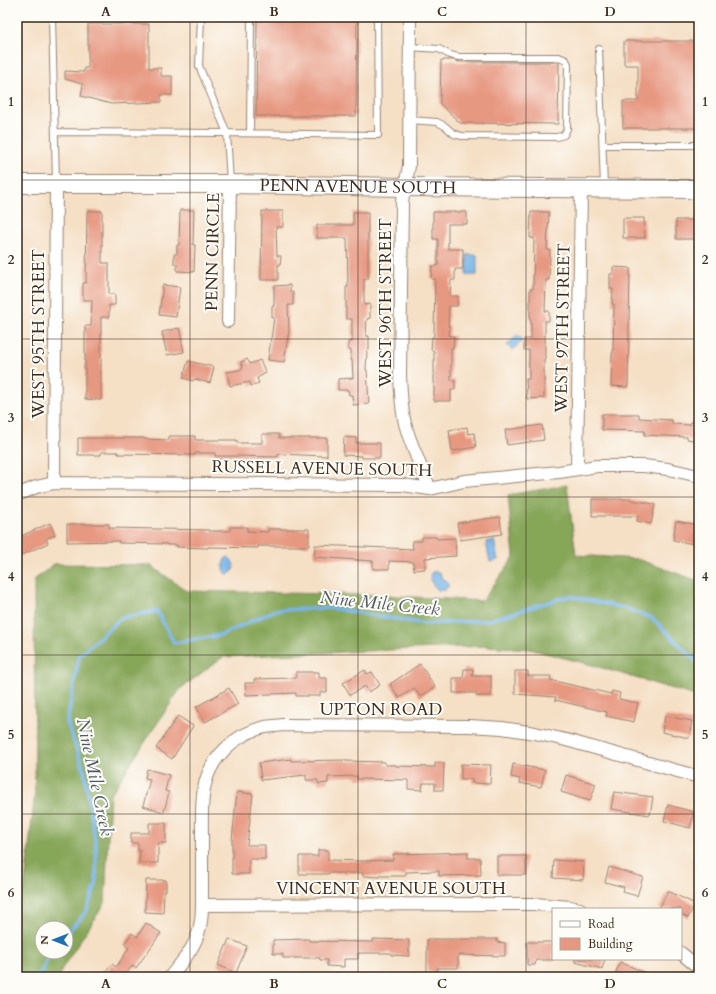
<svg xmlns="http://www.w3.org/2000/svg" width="716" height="994" viewBox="0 0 716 994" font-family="Cardo,serif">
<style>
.forest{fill:#86a659;stroke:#60683c;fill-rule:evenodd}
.water{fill:#77b5ea;stroke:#597084}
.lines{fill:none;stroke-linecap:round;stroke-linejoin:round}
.stream{stroke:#77b5ea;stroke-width:3.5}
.building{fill:#e79881}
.service-casing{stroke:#988472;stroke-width:8}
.minor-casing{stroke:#988472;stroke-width:14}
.secondary-casing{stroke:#988472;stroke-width:20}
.service{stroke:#fff;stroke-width:6}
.minor{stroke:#fff;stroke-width:12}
.secondary{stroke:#fff;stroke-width:18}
.grid{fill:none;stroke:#3b2a1e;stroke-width:1;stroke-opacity:0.55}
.labels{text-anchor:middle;stroke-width:4;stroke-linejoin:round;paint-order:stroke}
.street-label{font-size:17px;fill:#3b2a1e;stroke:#fdfcf7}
.water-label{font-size:18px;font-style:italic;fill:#505b65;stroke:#fdfcf7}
.neatline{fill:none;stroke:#3b2a1e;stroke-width:1.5}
.grid-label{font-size:13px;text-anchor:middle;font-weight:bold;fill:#3b2a1e}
</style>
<rect width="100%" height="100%" fill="#fdfcf7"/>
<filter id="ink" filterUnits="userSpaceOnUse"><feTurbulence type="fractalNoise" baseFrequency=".025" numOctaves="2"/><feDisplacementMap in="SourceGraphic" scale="8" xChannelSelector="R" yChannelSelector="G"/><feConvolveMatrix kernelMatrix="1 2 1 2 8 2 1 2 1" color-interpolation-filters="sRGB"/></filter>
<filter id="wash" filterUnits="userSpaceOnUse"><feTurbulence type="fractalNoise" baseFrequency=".012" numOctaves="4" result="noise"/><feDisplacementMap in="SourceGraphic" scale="16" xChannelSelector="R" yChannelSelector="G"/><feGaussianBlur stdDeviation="0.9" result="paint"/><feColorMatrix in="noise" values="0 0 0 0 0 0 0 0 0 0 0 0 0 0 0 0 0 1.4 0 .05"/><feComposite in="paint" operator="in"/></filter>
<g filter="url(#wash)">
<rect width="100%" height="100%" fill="#f5dfc5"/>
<path class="forest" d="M567,485L576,555L637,559L699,581V697L592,665L530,649L485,646L223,657L180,689L110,795L105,903L61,970L60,977H17V891L24,892L35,792L34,580L54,564L150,565L187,591L379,595L482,601L514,557L508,495ZM42,928H66V952H42Z"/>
<path class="water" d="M467,255H477V275H467Z
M517,335L523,340L512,350L507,345Z
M494,540L498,560L490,562L486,542Z
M228,557C235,561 237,573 227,574C223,571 223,564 225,559Z
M435,571L440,573L442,579L445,580L448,582V587L445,590H438L433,585L430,579L431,573Z"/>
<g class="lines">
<path class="stream" d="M66,934L86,912L96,885V846L84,770L67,722L79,656L121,618L157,611L174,643L221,635L276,610L330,608L426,624L489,620L569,596L624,608L652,618L696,661L699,663
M29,977L40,975L50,952"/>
</g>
<g id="blocks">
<path class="building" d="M257,17H357L356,116H256Z
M88,24H149V68H161V76H172V95H161V102L111,104L81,96L83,84L65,79V71L84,72V68H88Z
M624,41H699V128H623V101H638V65H624Z
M441,60H453L459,62H559L558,124L460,123L440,104Z
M180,210H194L193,245H195L194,272L177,271V264H174V254H177V245H179Z
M87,211H102V263H109V294H115V305H109V317H101V400L85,399V326H91L92,300H83V283H86Z
M262,211H283V227H276L277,256H281L280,265H278V280H261Z
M353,212H368V279H364V305L370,304V318L367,319L366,336H369V350H367L366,370H367L369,404L353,405L352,395H349L348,390H338V379L353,378L352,360H351V350H348V342H352V319H346V287H348L347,238H317V225H353Z
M433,212H467V224H448V249H463V269H455V280H451L450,296H458L457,306H449L448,326H450L449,336H454L453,348H451V380H455V390H451V401H434V351L431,350L432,337H434L435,279H431L432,266H438V239H433Z
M531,212H549L547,250H550L549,280H546L545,311H549V321H545V359H544V398L527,399L526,379H529V350H524V339H531V320H530V289H533L534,238H530Z
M623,218H644L645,238H623Z
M676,220H698L699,239H676Z
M613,267L630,268L628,387L611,386L612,353H613L614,304H612L613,289H610V274H613Z
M163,285L180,287L176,317L159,315Z
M290,285V292H293V305H288L289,330L284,362L268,360L274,318H272V306H274V286Z
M179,328L184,352L167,355L162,332Z
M247,359L250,364L260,360L266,373L257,378L259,383L251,386L250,382L230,386L227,372L239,370L243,368L241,362Z
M188,361L214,367L210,383L194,379L193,381L183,378Z
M602,414H639V418L672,420V424L690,425V422L699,424V441L687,439V437L644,435L645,431L602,430Z
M542,425L544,440L507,445L505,430Z
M467,427L468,434L474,433L476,447L452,451L449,430Z
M262,434H279V438H327V456L278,454V457L238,456H215V453H195V455L118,454V452H101V455H78V438H144V439L169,440V436H195V440H237V443H262Z
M344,437L356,438V443H380V458H362V456L343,455Z
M592,499H631V500L655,504L651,524L637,521L638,516H592Z
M500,517L502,534L460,540L457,523Z
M676,521L699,525V545L673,540Z
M50,523L55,535L46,539L48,543L20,556L17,549V538Z
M67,524H109V528L209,530V531H230V527H247V531L268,532V529H309V546H258V548L208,547V548L177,547V545H167V544L119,543V541L67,542Z
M422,537H436L437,539L455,538L456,556L425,558V569L414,570L413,562L389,561V569H373V561L314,557L315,545L413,549L412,541H422Z
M420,664L435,687L420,697L414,688L399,698L390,684Z
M464,669H473L472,676H491V696H476V693H453V678H463Z
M365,670L367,674L372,672L380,685L369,692L365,686L350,695L343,683Z
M515,671H528V676H551L550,680L611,694L612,691L620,693L619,699L638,703L634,722L606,716L607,712L555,700L556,697L515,694Z
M296,672H319V678H327V692H320V696H296V693L246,695L245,683H255L254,679L296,678Z
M229,688L238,704L205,722L196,707Z
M178,716L193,726L172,759L156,748Z
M665,716L692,721L689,738L662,732Z
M291,759V761L345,760V761L385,762V765H396V766L435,767V763H444L443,790H435V783H423L422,790L408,789V780L357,779V776L328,777V783L318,784V780H306V775L261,780L259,763Z
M461,764L491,765L490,784L472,783V779H461Z
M513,764L545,770L541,787L519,783L520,779L511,777Z
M147,769L169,775L165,791L169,792L164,812L143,806L150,779L145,778Z
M566,775L596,784L590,801L561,792Z
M237,792L253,794L247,845H265V859H249V874H232V840Z
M614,792L653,797L650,815L611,809Z
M668,805L694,812L690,828L664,821Z
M149,823H166V843H158V863H139L140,850H138V843H131V833H149Z
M318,850H328V860L362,861L393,860V854L439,853L468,852V858H480L481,875L439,876V871L406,872V876H380V877L363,876V873H328V874H299V856H318Z
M497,856H526V875H497Z
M554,860L584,862L583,880L553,878Z
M609,867L643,877L637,896L623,892L624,887L605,882Z
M146,880H166V891H164L163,913L145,912Z
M668,891L695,904L688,918L681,914V909H659Z
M146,923L161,933L136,968L132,966L124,977H102L112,964L116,967L129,948L124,944L132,933L137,937Z
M229,939L247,946L236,973L218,965Z
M309,939V941L373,942V939L409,940V956L391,955V953H358V959H344V967L327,966V960H320V958H283V954H273V940Z
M427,939H497V942L505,943V956L458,955V968H437V972H427Z
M527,942H553V960H536L535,965H527Z
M575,959H605L602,969L575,962Z
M620,962L655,977H614Z"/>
</g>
</g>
<g filter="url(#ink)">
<use href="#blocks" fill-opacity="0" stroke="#988472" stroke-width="1"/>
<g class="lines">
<g class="service-casing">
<path id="service" d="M52,17L56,183
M599,49L604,187
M410,120L437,122L445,126L454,134L462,136L557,137L564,135L567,129L568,64L566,60L559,57H459L450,55L439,49L410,47
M55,132L227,133L199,66L201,17
M250,133L251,17
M603,145H699
M230,183L227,133L378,135L377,17"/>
</g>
<g class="minor-casing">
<path id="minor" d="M410,17L409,166L402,201L400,375C401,392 401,411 406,427C412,448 422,469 430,489
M228,321L230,184
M577,469L581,189
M54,483L56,184
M17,495L36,487L54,483L403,485L430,489L464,481L559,472L597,466H644L668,469L699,476
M202,905L535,904L570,907L580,909
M681,953L699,968
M170,977C180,964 193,950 198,934C201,925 202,915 202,905C202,883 202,860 202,838C202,822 201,805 204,789C209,758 235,734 265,727C271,726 277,726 283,725L469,726L502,728L535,733L566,740L699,777"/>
</g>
<g class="secondary-casing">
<g id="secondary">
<path id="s1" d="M17,184H230L405,187L699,189"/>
</g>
</g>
<use href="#service" class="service"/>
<use href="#minor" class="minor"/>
<use href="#secondary" class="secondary"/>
</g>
</g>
<path class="grid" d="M190,17V977M358,17V977M526,17V977M17,180H699M17,339H699M17,497H699M17,655H699M17,814H699"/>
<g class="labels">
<g class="street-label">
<text dy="6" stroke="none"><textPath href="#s1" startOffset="341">PENN AVENUE SOUTH</textPath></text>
<text transform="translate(212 252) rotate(-89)" y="6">PENN CIRCLE</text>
<text transform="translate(385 303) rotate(-90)" y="6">WEST 96TH STREET</text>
<text transform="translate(562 328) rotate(-89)" y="6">WEST 97TH STREET</text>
<text transform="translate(38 334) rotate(-90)" y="6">WEST 95TH STREET</text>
<text transform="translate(322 468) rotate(1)" y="6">RUSSELL AVENUE SOUTH</text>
<text x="381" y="715">UPTON ROAD</text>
<text x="391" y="894">VINCENT AVENUE SOUTH</text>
</g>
<g class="water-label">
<text transform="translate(380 603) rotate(6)" y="6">Nine Mile Creek</text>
<text transform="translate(95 777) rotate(78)" y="6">Nine Mile Creek</text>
</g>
</g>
<rect width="716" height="994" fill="none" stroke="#fdfcf7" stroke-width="44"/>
<rect x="552" y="908" width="130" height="52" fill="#fdfcf7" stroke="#afa8a0"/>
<rect x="560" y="921" width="20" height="6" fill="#ffffff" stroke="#afa8a0"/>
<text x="588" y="928" font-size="12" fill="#3b2a1e">Road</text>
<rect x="560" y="938" width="20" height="12" fill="#e79881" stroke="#afa8a0"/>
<text x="588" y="948" font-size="12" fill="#3b2a1e">Building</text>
<g transform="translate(54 940) rotate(270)"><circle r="19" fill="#fdfcf7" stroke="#afa8a0"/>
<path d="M0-3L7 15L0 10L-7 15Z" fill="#1f6fb2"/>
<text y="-6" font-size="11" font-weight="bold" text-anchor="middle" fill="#3b2a1e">N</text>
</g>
<rect x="22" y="22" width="672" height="950" class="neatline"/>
<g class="grid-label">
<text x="106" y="16">A</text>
<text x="274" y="16">B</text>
<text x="442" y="16">C</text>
<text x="610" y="16">D</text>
<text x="11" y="106">1</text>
<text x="705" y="106">1</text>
<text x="11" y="264">2</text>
<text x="705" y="264">2</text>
<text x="11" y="422">3</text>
<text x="705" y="422">3</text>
<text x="11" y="581">4</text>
<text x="705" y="581">4</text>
<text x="11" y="739">5</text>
<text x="705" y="739">5</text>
<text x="11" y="897">6</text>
<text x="705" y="897">6</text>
<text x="106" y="988">A</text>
<text x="274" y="988">B</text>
<text x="442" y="988">C</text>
<text x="610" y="988">D</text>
</g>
</svg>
